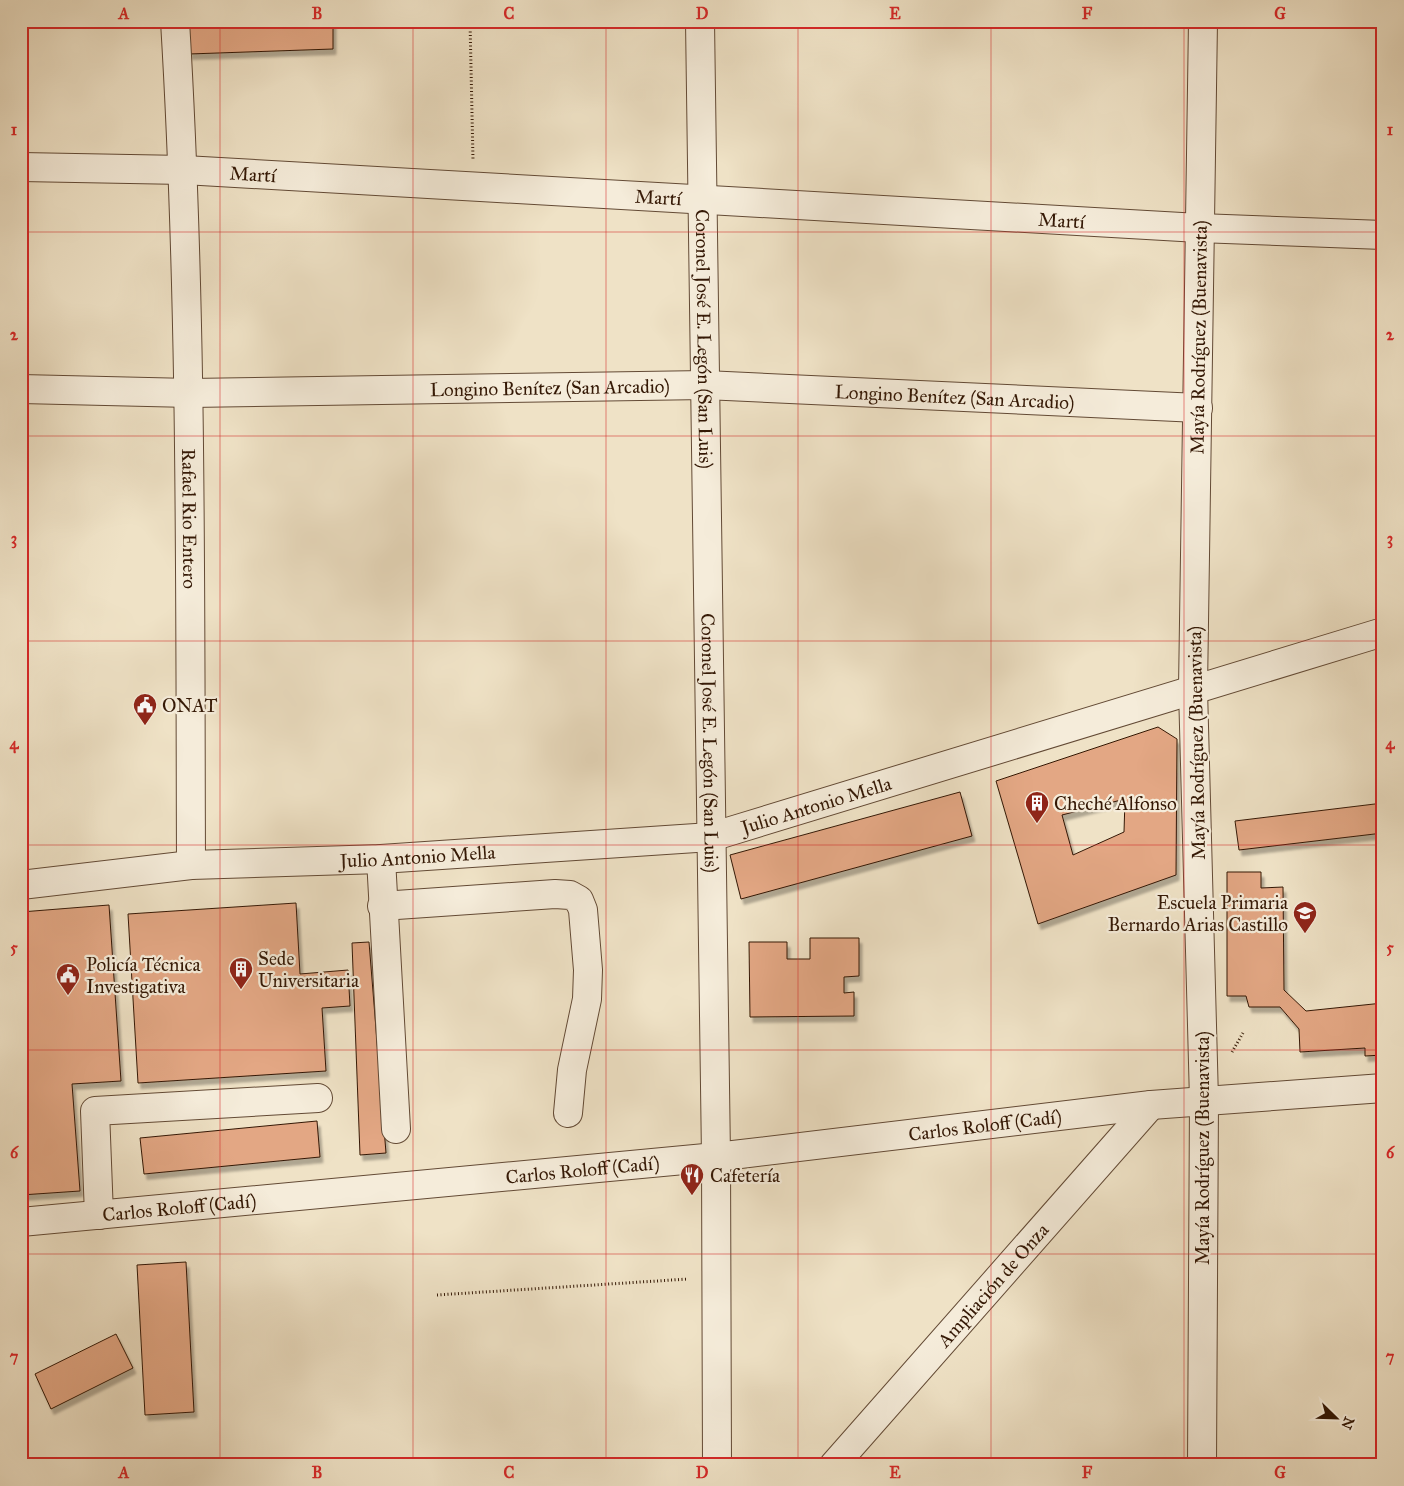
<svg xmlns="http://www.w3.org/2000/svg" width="1404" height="1486" viewBox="0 0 1404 1486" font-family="'IM FELL Great Primer',serif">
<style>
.building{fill:#e3a784;stroke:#341805;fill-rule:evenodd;filter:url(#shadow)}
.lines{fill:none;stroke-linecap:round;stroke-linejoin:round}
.minor-casing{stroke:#634a35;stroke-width:30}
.path{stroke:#341805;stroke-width:3;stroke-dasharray:1 2.5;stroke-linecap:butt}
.minor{stroke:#f5ecda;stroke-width:28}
.grid{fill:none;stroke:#d62828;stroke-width:1;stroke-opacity:0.55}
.labels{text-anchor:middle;stroke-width:4.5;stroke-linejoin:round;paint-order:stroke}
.street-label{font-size:19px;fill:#341805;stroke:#f5ecda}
.poi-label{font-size:19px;fill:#341805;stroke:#f5ecda;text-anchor:start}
.neatline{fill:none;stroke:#d62828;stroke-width:2}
.grid-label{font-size:16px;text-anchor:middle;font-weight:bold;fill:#d62828}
</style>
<defs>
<filter id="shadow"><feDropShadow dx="3" dy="5.5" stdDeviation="1" flood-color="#0004"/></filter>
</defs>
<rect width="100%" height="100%" fill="#efe2c6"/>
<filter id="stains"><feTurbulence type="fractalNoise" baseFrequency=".004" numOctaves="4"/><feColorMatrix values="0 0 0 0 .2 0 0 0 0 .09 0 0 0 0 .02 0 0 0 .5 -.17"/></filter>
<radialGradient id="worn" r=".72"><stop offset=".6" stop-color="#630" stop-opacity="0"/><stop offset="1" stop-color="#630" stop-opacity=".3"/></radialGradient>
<path class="building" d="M188,21H333V49L189,54Z
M1158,727L1177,739L1176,875L1038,924L996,781ZM1125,799L1124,832L1073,855L1062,815Z
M960,792L972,836L741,899L730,855Z
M1383,803V833L1239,850L1235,821Z
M1227,872H1261V888L1283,887L1284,990L1306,1011L1383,1003V1055L1365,1056V1048L1300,1052L1299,1029L1280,1007H1249L1246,996H1227Z
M296,903L300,974L348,970L350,1006L322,1008L326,1071L138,1083L128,914Z
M109,905L121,1081L72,1084L80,1191L21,1195V912Z
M810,938H859V976L844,977V993L854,992V1016L750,1017L749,942H787V959H810Z
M369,942L386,1153L360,1155L352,943Z
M317,1121L320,1157L144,1174L140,1138Z
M186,1262L194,1412L145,1415L137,1265Z
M116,1334L133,1368L51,1409L35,1374Z"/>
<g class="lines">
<g class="minor-casing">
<g id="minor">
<path id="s1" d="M175,21C192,302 190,584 191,865"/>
<path id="s2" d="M700,21L716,1157L717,1465"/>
<path id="s3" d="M21,167L184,170L1199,228L1383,235"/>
<path id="s4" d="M21,389L190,393L705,385L1198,408"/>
<path d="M381,859L396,1129"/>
<path id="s5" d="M21,885L191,865L381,859L711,837L1383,632"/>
<path d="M382,906L555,894L570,895L579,900L583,910L588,970L587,999L572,1070L568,1113"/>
<path d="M99,1215L95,1111L318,1098"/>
<path id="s6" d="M21,1222L716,1157L1151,1105L1383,1088"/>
<path id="s7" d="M834,1465L1151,1105"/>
<path id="s8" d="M1202,1465L1204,1100L1193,689L1203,21"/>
</g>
</g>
<path class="path" d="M470,21L473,160
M1232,1052L1243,1033
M437,1295L688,1279"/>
<use href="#minor" class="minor"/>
</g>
<path class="grid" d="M220,21V1465M413,21V1465M606,21V1465M798,21V1465M991,21V1465M1184,21V1465M21,232H1383M21,436H1383M21,641H1383M21,845H1383M21,1050H1383M21,1254H1383"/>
<defs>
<g id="civic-pin" transform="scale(1.25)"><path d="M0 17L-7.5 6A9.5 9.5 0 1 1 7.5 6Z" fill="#8f2418" stroke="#f5ecda"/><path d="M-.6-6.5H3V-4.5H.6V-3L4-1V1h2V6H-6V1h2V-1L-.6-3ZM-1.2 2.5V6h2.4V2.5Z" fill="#fff"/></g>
<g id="building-pin" transform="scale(1.25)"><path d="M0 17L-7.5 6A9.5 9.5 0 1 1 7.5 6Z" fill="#8f2418" stroke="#f5ecda"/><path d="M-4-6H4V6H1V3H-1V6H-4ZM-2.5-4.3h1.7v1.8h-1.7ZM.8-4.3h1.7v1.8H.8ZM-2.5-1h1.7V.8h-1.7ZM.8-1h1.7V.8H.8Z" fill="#fff"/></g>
<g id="school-pin" transform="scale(1.25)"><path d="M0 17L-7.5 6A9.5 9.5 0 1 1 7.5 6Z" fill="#8f2418" stroke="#f5ecda"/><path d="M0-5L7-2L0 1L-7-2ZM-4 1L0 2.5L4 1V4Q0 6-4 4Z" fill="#fff"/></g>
<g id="restaurant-pin" transform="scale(1.25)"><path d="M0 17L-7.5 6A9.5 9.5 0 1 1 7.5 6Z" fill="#8f2418" stroke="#f5ecda"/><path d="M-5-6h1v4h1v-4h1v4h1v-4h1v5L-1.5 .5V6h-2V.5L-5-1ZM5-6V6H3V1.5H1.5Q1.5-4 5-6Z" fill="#fff"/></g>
</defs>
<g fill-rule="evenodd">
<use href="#civic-pin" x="145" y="705"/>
<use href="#building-pin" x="1037" y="803"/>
<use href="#school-pin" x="1305" y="913"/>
<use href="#building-pin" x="241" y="969"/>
<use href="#civic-pin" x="68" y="975"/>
<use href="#restaurant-pin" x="692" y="1175"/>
</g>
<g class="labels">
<g class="street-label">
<text dy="7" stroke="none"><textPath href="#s3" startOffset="232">Martí</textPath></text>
<text dy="7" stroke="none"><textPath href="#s3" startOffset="638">Martí</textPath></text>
<text dy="7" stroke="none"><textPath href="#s3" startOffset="1042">Martí</textPath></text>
<text dy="7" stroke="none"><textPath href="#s2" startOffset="318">Coronel José E. Legón (San Luis)</textPath></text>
<text dy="7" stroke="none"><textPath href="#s8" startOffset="1128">Mayía Rodríguez (Buenavista)</textPath></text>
<text dy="7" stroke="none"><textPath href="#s4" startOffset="529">Longino Benítez (San Arcadio)</textPath></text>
<text dy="7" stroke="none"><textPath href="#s4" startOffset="934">Longino Benítez (San Arcadio)</textPath></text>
<text dy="7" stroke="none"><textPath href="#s1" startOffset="498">Rafael Rio Entero</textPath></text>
<text dy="7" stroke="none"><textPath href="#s2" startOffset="722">Coronel José E. Legón (San Luis)</textPath></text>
<text transform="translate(1196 743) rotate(-91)" y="7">Mayía Rodríguez (Buenavista)</text>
<text dy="7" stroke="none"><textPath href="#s5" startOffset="802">Julio Antonio Mella</textPath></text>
<text dy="7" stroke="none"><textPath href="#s5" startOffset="398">Julio Antonio Mella</textPath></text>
<text dy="7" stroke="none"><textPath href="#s6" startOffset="969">Carlos Roloff (Cadí)</textPath></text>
<text transform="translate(1202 1148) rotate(-90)" y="7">Mayía Rodríguez (Buenavista)</text>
<text dy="7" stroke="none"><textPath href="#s6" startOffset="564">Carlos Roloff (Cadí)</textPath></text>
<text dy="7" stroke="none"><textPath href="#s6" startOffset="159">Carlos Roloff (Cadí)</textPath></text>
<text dy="7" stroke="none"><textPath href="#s7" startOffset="240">Ampliación de Onza</textPath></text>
</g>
<g class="poi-label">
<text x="162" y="712">ONAT</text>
<text x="1054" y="810">Cheché Alfonso</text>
<text x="1288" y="909" text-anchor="end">Escuela Primaria<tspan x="1288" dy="22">Bernardo Arias Castillo</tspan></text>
<text x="258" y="965">Sede<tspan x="258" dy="22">Universitaria</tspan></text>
<text x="86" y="971">Policía Técnica<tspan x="86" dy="22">Investigativa</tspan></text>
<text x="710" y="1182">Cafetería</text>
</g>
</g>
<rect width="1404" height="1486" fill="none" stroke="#efe2c6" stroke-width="55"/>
<g transform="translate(1336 1418) rotate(113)" stroke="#f5ecda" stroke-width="4" paint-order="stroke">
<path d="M0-4L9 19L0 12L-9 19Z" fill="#341805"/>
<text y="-8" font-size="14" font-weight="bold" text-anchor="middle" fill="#341805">N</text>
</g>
<rect x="28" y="28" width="1348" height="1430" class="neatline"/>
<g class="grid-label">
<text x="124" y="19">A</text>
<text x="317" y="19">B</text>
<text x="509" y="19">C</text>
<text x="702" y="19">D</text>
<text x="895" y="19">E</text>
<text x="1087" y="19">F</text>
<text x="1280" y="19">G</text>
<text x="14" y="135">1</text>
<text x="1390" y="135">1</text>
<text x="14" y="340">2</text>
<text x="1390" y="340">2</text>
<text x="14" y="544">3</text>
<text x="1390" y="544">3</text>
<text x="14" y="749">4</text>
<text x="1390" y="749">4</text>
<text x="14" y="953">5</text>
<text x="1390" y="953">5</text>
<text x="14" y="1158">6</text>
<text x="1390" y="1158">6</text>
<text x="14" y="1362">7</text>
<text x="1390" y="1362">7</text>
<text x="124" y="1478">A</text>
<text x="317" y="1478">B</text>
<text x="509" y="1478">C</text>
<text x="702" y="1478">D</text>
<text x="895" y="1478">E</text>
<text x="1087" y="1478">F</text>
<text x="1280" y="1478">G</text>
</g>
<rect width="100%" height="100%" filter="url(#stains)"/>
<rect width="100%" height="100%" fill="url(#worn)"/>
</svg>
